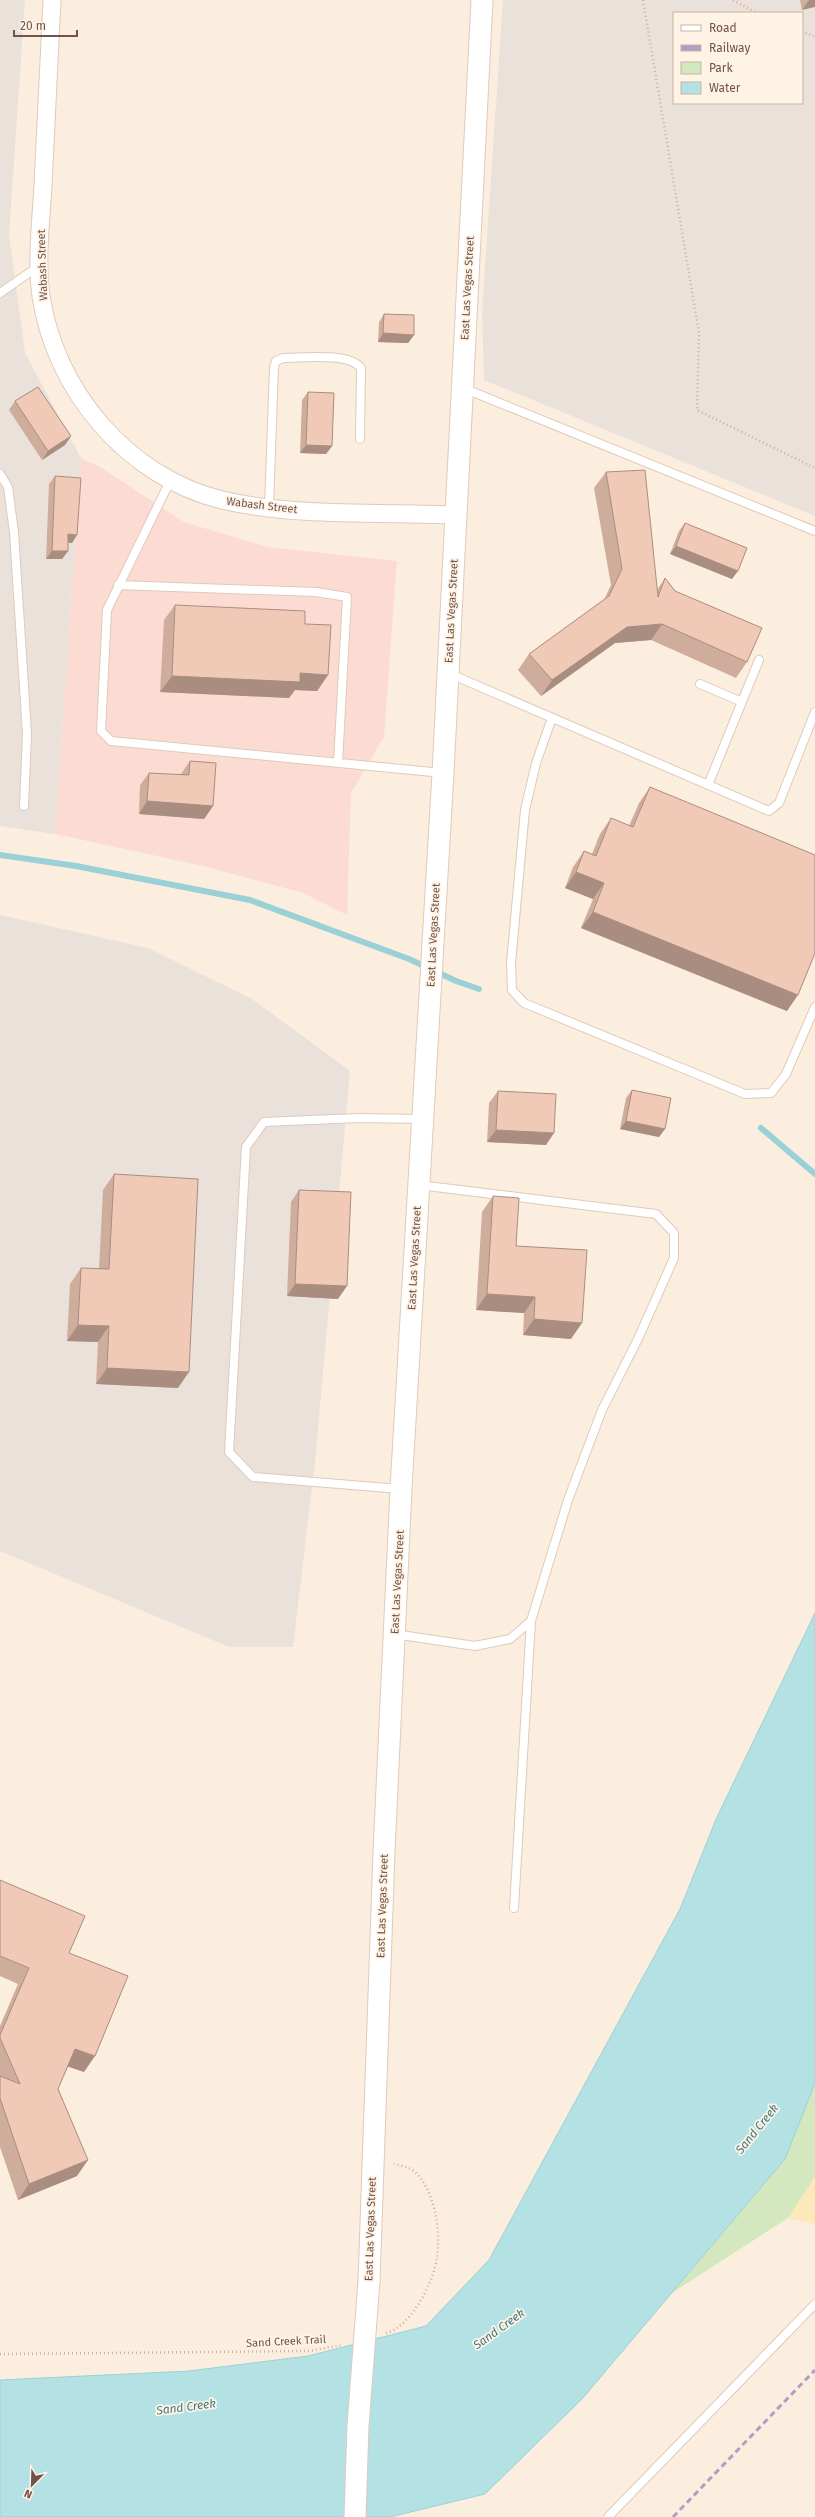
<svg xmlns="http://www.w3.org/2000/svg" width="815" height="2517" viewBox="0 0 815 2517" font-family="'Fira Sans',sans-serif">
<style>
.commercial{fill:#fcdcd2}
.industrial{fill:#eae1db;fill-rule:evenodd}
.green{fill:#d3e8be}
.sand{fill:#fce8b9}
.water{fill:#b4e1e4;stroke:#9ad1d6}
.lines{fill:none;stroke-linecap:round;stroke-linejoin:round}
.stream{stroke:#9ad1d6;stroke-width:6}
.service-casing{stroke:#dfcabb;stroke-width:10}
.minor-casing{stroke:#dfcabb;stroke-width:19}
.tertiary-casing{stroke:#dfcabb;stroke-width:23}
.path{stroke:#d5ad9b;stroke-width:2.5;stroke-dasharray:1 3;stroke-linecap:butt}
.service{stroke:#fff;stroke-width:8}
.minor{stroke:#fff;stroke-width:17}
.tertiary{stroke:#fff;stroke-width:21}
.rail{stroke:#b09fc4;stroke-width:3;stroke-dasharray:6 4;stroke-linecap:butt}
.tertiary-bridge-casing{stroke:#dfcabb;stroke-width:23;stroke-linecap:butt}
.tertiary-bridge{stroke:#fff;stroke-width:21}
.wall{fill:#cfad9d}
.shaded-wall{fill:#a98d80}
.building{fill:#f1c9b7;stroke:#a98d80}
.labels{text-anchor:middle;stroke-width:3.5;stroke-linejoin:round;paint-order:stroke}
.street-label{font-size:11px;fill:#715347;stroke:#fff3e5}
.water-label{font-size:12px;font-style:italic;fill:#3f797f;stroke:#fff3e5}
</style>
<rect width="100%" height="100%" fill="#fceedf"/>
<path class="commercial" d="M81,458L102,468L184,522L268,547L397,561L384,737L351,793L347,915L303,893L203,866L55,834Z"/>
<path class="industrial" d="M0,0H25L9,235L25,353L81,458L55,834L0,826Z
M503,0H815V516L484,380L482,312ZM674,13H802V103H674Z
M0,915L148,948L252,999L350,1071L315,1462L293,1647H229L0,1551Z"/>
<path class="green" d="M815,2083V2177L788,2218L672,2293L785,2159Z"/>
<path class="sand" d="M815,2177V2224L788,2218Z"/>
<path class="water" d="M815,1613V2083L785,2159L582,2399L485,2494L390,2517H0V2380L189,2371L308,2356L426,2326L489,2260L680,1909L717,1817Z"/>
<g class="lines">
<path class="stream" d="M0,855L76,866L250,900L409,959L456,981L479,989
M761,1128L815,1174"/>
<g class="service-casing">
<path id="service" d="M0,293L39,266
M463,388L815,531
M0,474L8,487L14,532L27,734L24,806
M171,479L107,610L101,731L111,741L443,773
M269,507L274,367L276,361L283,358C303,358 349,352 361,368L360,439
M118,585L316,592L347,597L338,763
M448,673L769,811L779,803L815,712
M700,684L742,702
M552,718L536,763L525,810L511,963L512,990L524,1003L745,1094L771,1093L786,1074L815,1007
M708,785L759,660
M400,1489L253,1477L229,1452L246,1147L264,1122L359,1118L422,1119
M394,1634L475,1646L510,1639L531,1621L568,1500L602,1410L638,1339L674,1258V1233L656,1214L419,1185
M514,1908L531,1621
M608,2517L815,2304"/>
</g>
<g class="minor-casing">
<path id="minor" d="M52,0C49,62 46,123 43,185C41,221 36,260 41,296C55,390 127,477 222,500C293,517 382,512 455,515"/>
</g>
<g class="tertiary-casing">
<path id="tertiary" d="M369,2281L384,1852L401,1489L443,773L482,0"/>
</g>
<path class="path" d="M643,0L699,333L697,410L815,468
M733,0L757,13
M802,31L815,37
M386,2333C411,2327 434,2282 437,2257C441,2232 435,2192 416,2173C410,2167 402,2166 394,2164
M0,2354L309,2351L343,2345"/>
<use href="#service" class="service"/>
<use href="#minor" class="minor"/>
<use href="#tertiary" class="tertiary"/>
<path class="rail" d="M673,2517L815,2370"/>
<g class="tertiary-bridge-casing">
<path id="tertiary-bridge" d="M355,2517L358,2426L369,2281"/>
</g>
<use href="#tertiary-bridge" class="tertiary-bridge"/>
</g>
<path class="wall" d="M800,0H815L802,10Z
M384,314L414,335L408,343L378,342L379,322Z
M308,392L332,446L326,454L300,453L302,400Z
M15,401L71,436L65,445L42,460L9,410Z
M606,472L657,590L665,578L675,591L747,662L736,678L651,640L615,643L541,696L518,670L529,654L604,600L611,585L594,488Z
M55,476L72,543L68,542V551L62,559H46L49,484Z
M685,523L732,579L670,554L679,531Z
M175,605L305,624L328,675L317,691L295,690L289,698L160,692L164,620Z
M190,761L213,806L204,819L139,814L140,785L149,773L181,775V774Z
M650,787L787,1011L581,928L593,899L565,888L573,867L584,851L592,854L600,834L611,818L629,826L639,803Z
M632,1090L659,1137L620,1129L626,1098Z
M498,1091L546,1145L487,1142L489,1103Z
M114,1174L178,1388L96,1384L98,1342L67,1341L70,1284L81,1268L99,1269L103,1190Z
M299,1190L338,1299L287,1296L291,1202Z
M493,1196L516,1246L571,1339L523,1335L524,1313L476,1310L482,1212Z
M0,1880L69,1953L84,2072L68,2066L58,2089L77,2176L18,2200L0,2147V2026L18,1984L0,1976Z"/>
<path class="shaded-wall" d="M809,0H815V7L802,10Z
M383,333L414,335L408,343L378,342Z
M71,436L65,445L42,460L48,451Z
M306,445L332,446L326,454L300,453Z
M68,534L77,535L72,543L63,542Z
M676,546L738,571L732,579L670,554Z
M52,551H68L62,559H46Z
M662,624L651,640L615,643L541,696L552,680L627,627Z
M300,673L328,675L317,691L295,690L289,698L160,692L172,676Z
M147,801L213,806L204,819L139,814Z
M576,872L604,883L593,899L565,888Z
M593,912L798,995L787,1011L581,928Z
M626,1121L665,1129L659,1137L620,1129Z
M496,1130L554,1133L546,1145L487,1142Z
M295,1284L347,1286L338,1299L287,1296Z
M487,1294L535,1297L524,1313L476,1310Z
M534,1319L582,1323L571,1339L523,1335Z
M78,1325L109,1326L98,1342L67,1341Z
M107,1368L189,1372L178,1388L96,1384Z
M75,2049L95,2056L84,2072L63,2065Z
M88,2160L77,2176L18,2200L29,2184Z"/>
<path class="building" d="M384,314L414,315V335L383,333Z
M38,387L71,436L48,451L15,401Z
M308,392L334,393L332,446L306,445Z
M645,470L658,597L665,578L675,591L762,628L747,662L662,624L627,627L552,680L529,654L609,596L622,569L606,472Z
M55,476L81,478L77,535L68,534V551H52Z
M685,523L747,548L738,571L676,546Z
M175,605L305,611V624L331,625L328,675L300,673V682L172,676Z
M190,761L216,763L213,806L147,801L149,773L189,775Z
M650,787L815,855V953L798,995L593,912L604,883L576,872L584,851L596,856L611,818L633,827Z
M632,1090L671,1098L665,1129L626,1121Z
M498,1091L556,1094L554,1133L496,1130Z
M114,1174L198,1179L189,1372L107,1368L109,1326L78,1325L81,1268L109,1269Z
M299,1190L351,1192L347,1286L295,1284Z
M493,1196L519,1198L516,1246L587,1250L582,1323L534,1319L535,1297L487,1294Z
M0,1880L85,1916L69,1953L128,1976L95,2056L75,2049L58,2089L88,2160L29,2184L0,2098V2076L20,2084L0,2038V2035L29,1968L0,1956Z"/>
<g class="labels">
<g class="street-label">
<text transform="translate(42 265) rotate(-92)" y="4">Wabash Street</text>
<text transform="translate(467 288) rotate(-87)" y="4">East Las Vegas Street</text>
<text transform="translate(262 505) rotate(7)" y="4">Wabash Street</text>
<text transform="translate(451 611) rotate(-87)" y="4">East Las Vegas Street</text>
<text transform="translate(433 935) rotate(-87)" y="4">East Las Vegas Street</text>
<text transform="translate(414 1258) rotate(-87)" y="4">East Las Vegas Street</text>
<text transform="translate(397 1582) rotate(-87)" y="4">East Las Vegas Street</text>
<text transform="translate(382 1906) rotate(-88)" y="4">East Las Vegas Street</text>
<text transform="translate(370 2229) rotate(-88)" y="4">East Las Vegas Street</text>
<text transform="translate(286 2341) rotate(-3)" y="4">Sand Creek Trail</text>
</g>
<g class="water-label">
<text transform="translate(757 2129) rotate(-51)" y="4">Sand Creek</text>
<text transform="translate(499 2329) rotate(-36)" y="4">Sand Creek</text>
<text transform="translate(186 2407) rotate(-7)" y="4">Sand Creek</text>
</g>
</g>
<rect x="673" y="12" width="130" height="92" fill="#fff3e5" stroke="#c6b3a6"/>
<rect x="681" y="25" width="20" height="6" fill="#ffffff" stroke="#c6b3a6"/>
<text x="709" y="32" font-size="12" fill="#715347">Road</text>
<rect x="681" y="45" width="20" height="6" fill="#b09fc4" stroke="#c6b3a6"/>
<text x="709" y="52" font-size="12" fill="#715347">Railway</text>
<rect x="681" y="62" width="20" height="12" fill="#d3e8be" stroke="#c6b3a6"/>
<text x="709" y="72" font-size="12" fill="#715347">Park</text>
<rect x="681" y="82" width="20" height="12" fill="#b4e1e4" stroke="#c6b3a6"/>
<text x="709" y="92" font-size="12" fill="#715347">Water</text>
<g transform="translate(32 2485) rotate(203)" stroke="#fff3e5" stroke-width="3" paint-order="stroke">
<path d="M0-3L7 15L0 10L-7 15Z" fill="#715347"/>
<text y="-6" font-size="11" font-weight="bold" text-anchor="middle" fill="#715347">N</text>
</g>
<path d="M14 30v6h63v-6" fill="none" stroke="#715347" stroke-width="2"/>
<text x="20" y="30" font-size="12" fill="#715347" stroke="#fff3e5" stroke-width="3" paint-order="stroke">20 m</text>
</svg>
